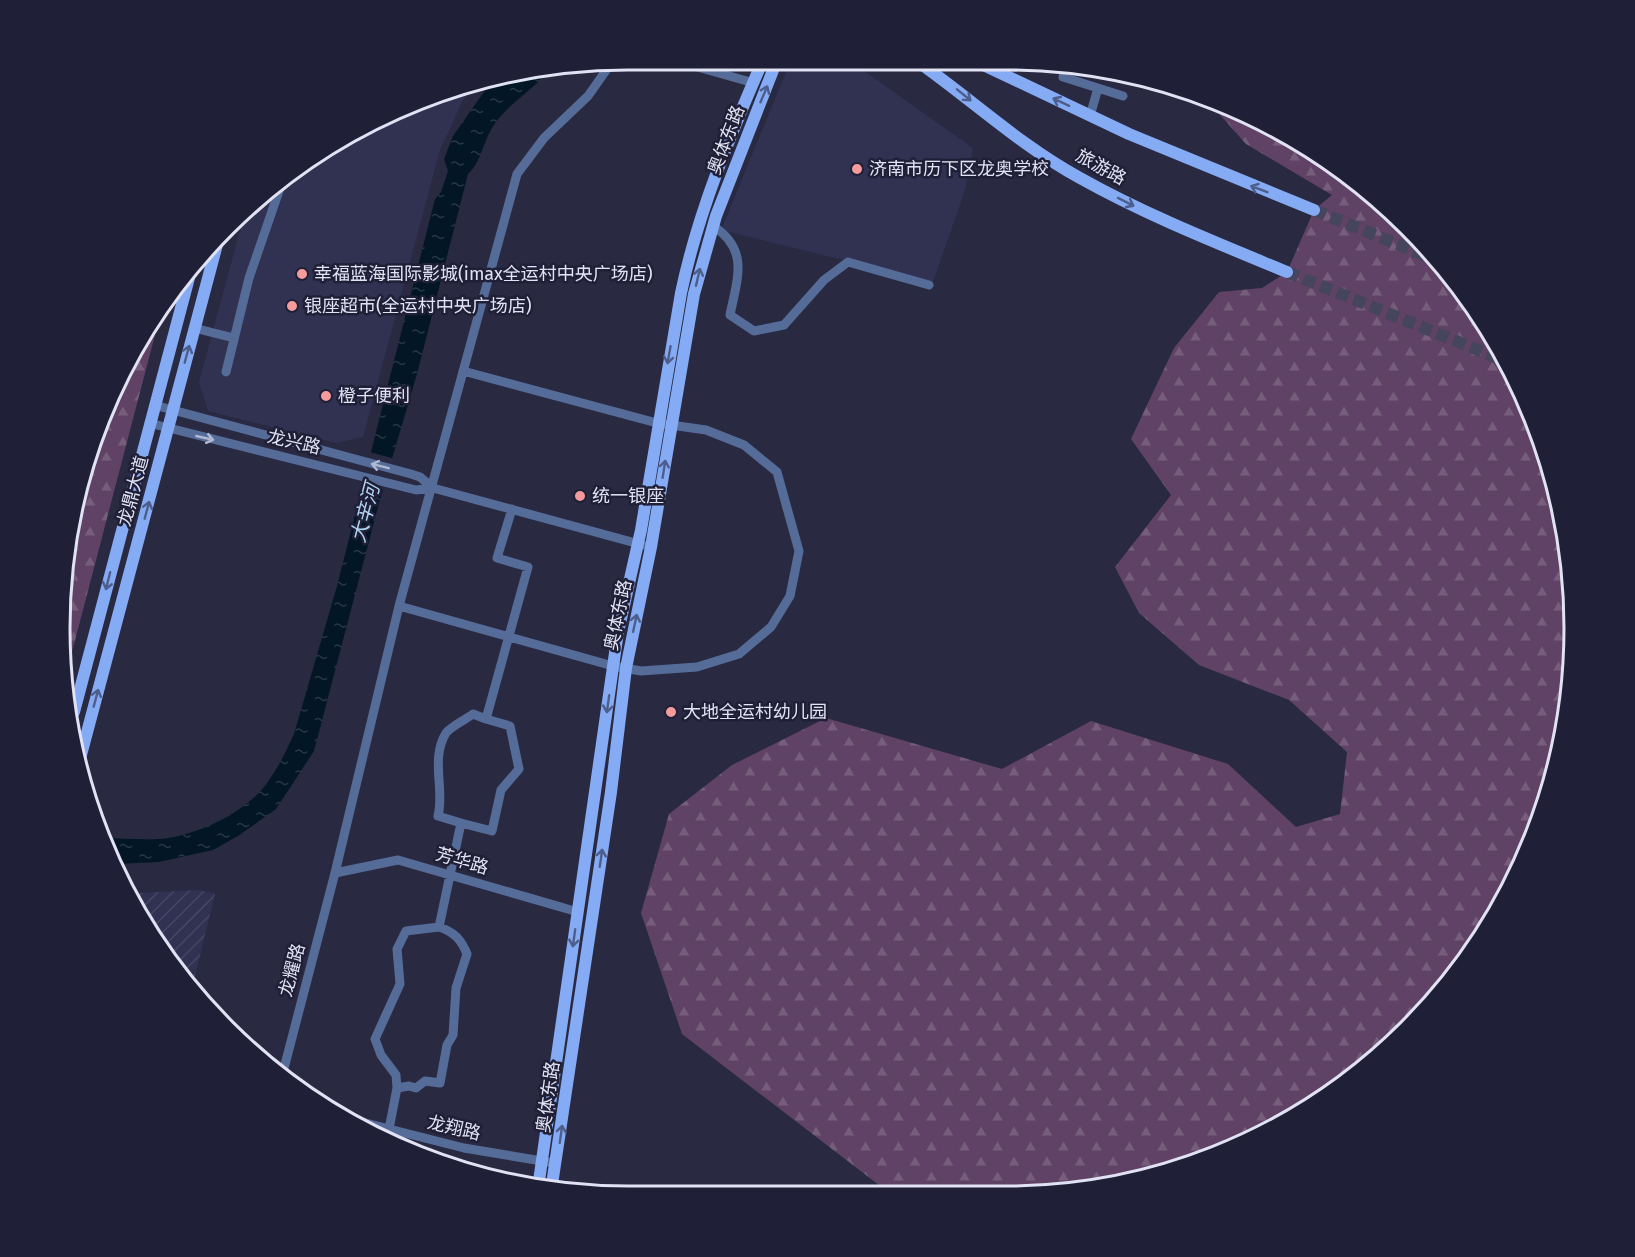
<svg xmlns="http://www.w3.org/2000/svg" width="1635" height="1257" viewBox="0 0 1635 1257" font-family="'Fira Sans','Noto Sans SC',sans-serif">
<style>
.built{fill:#313251}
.industrial{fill:url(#industrial-furrows)}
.forest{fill:url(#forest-firs)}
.water{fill:url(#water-ripples)}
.pier{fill:#292942}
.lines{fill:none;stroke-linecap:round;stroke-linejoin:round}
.major-tunnel{stroke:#45455d;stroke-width:12;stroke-dasharray:12 6;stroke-linecap:butt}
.minor{stroke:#556c98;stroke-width:9}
.major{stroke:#85abf4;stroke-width:12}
.oneway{stroke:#4d5e8c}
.oneway2{stroke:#b0b9d3}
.poi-dot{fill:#f59b9c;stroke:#1f1f37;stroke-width:2}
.labels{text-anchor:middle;stroke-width:5;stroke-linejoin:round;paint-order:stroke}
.street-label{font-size:18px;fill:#e1e2f3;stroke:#1f1f37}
.poi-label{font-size:18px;fill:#e1e2f3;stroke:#1f1f37;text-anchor:start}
.water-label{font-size:20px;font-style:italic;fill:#b0d3f1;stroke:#1f1f37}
.rim{fill:none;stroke:#e1e2f3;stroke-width:3}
</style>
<defs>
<pattern id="industrial-furrows" width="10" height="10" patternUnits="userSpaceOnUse" patternTransform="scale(1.5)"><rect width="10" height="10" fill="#313251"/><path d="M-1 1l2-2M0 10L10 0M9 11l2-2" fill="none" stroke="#454662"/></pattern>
<pattern id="forest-firs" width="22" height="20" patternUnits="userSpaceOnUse" patternTransform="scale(1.5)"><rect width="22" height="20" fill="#604266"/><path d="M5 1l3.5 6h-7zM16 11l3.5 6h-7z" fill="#765d7c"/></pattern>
<pattern id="water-ripples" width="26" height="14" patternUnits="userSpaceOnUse" patternTransform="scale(1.5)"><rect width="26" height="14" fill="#021626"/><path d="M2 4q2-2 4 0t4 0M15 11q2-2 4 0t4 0" fill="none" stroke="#273846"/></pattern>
</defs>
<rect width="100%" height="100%" fill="#292942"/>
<path class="built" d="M791,60L850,61L973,148L965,190L933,282L721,230Z
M485,79L463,100L440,150L363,437L336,443L208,411L199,382L245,212L344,136Z"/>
<path class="industrial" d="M198,890L215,894L194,980L182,976L156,944L136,904L139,893Z"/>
<path class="forest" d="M1206,99L1258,119L1352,177L1479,313L1532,411L1564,518L1575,629L1564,740L1532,846L1479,945L1408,1031L1322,1101L1190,1167L1080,1192H888L682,1034L641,913L669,814L732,765L826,718L1002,769L1091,721L1228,764L1296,827L1340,814L1347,752L1289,700L1199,665L1139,613L1115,567L1171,495L1131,439L1174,348L1219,292L1262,288L1287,272L1314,210L1332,195L1246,144Z
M161,312L67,671L60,629L79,482L136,345Z"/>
<path class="water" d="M550,70C534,89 510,103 496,122C483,139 482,162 468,174L417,374L379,503L314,751L276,809L238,836L213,850L159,862L116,864L104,838C124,838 148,841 168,838C202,833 247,811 267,783C278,768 286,751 294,734L337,586L435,199L441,192L448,171L444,159L453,136L486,89L503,77Z"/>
<path class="pier" d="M366,451L395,459L386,491L358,484Z"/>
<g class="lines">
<path class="major-tunnel" d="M1314,210L1426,256
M1287,272L1505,361"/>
<path class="minor" d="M673,60L754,83
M1066,65L1063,77L1123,96
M1090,116L1098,88
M713,226C750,250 737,279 730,315L754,331L784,325L824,280L848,262L929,285
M194,328L234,338
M226,372L249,278L281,185
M154,405L411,474L420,477L433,488
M149,423L416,490L433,488L643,545
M399,606L613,666L641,671L697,667L739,654L771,627L790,596L799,551L777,472L744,445L706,430L657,423L463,371
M461,823L438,816C445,790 430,759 446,733C451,726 465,720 473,714L486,719
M335,873L398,860L578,912
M282,1076L335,873L399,606L517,174L544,138L588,96L612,62
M397,1088L409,1086L416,1088L425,1081L440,1083L447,1045L453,1035L456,988L467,954C461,939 454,932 439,927
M346,1118L464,1148L548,1162
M395,1142L389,1129L397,1088L396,1075L381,1055L375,1039L400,984L397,949L406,931L439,927L461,823L492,831L501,790L519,769L510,726L486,719L528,567L497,558L512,509"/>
<path class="major" d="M917,61C971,99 1021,146 1080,178C1146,215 1217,243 1287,272
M975,61L1129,134L1314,210
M74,712L190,274
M81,755L219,237
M538,1188L618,632L641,530L681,293C698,212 730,136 763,60
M551,1191L611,792L626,668L651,547L694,294L716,216L777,60"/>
</g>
<defs><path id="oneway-shaft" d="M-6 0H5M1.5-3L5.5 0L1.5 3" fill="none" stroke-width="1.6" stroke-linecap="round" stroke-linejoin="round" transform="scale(1.5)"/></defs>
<g class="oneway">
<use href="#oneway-shaft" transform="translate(764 94) rotate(-67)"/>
<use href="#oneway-shaft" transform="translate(964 95) rotate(39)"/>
<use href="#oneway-shaft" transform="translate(1061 102) rotate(-155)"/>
<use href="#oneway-shaft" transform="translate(1259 189) rotate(-159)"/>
<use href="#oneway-shaft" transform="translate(1126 202) rotate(27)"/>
<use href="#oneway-shaft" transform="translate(698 277) rotate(-77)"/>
<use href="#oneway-shaft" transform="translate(187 354) rotate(-75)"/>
<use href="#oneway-shaft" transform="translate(669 355) rotate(100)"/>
<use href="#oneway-shaft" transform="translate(664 469) rotate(-81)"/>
<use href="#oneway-shaft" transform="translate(147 510) rotate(-75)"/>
<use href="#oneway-shaft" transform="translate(108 581) rotate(104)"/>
<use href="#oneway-shaft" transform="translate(635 623) rotate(-78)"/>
<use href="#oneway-shaft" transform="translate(96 698) rotate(-75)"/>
<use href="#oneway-shaft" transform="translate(608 704) rotate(98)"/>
<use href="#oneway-shaft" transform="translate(601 858) rotate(-82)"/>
<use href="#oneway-shaft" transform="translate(574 938) rotate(98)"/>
<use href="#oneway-shaft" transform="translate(561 1134) rotate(-82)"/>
</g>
<g class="oneway2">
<use href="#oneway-shaft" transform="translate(205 438) rotate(13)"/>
<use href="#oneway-shaft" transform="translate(380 466) rotate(-166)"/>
</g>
<g class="poi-dot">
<circle cx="857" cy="169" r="6"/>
<circle cx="302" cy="274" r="6"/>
<circle cx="292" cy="306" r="6"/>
<circle cx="326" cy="396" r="6"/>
<circle cx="580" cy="496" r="6"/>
<circle cx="671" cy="712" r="6"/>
</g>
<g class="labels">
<g class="street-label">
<text transform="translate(726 140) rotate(-69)" y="6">奥体东路</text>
<text transform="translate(1101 167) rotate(29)" y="6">旅游路</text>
<text transform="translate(294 442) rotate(13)" y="6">龙兴路</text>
<text transform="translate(133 491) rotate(-75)" y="6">龙鼎大道</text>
<text transform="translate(618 615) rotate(-78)" y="6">奥体东路</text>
<text transform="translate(462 861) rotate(16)" y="6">芳华路</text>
<text transform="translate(292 970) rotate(-75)" y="6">龙耀路</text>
<text transform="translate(548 1097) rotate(-82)" y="6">奥体东路</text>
<text transform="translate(454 1128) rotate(13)" y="6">龙翔路</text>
</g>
<g class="poi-label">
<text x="869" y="175">济南市历下区龙奥学校</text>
<text x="314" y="280">幸福蓝海国际影城(imax全运村中央广场店)</text>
<text x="304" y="312">银座超市(全运村中央广场店)</text>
<text x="338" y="402">橙子便利</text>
<text x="592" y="502">统一银座</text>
<text x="683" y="718">大地全运村幼儿园</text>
</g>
<g class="water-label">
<text transform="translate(365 513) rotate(-75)" y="7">大辛河</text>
</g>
</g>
<path d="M0 0H1635V1257H0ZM628 70H1006A558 558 0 0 1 1564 628V628A558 558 0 0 1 1006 1186H628A558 558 0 0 1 70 628V628A558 558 0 0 1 628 70Z" fill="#1f1f37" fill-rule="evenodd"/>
<path class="rim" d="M628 70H1006A558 558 0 0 1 1564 628V628A558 558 0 0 1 1006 1186H628A558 558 0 0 1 70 628V628A558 558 0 0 1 628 70Z"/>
</svg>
